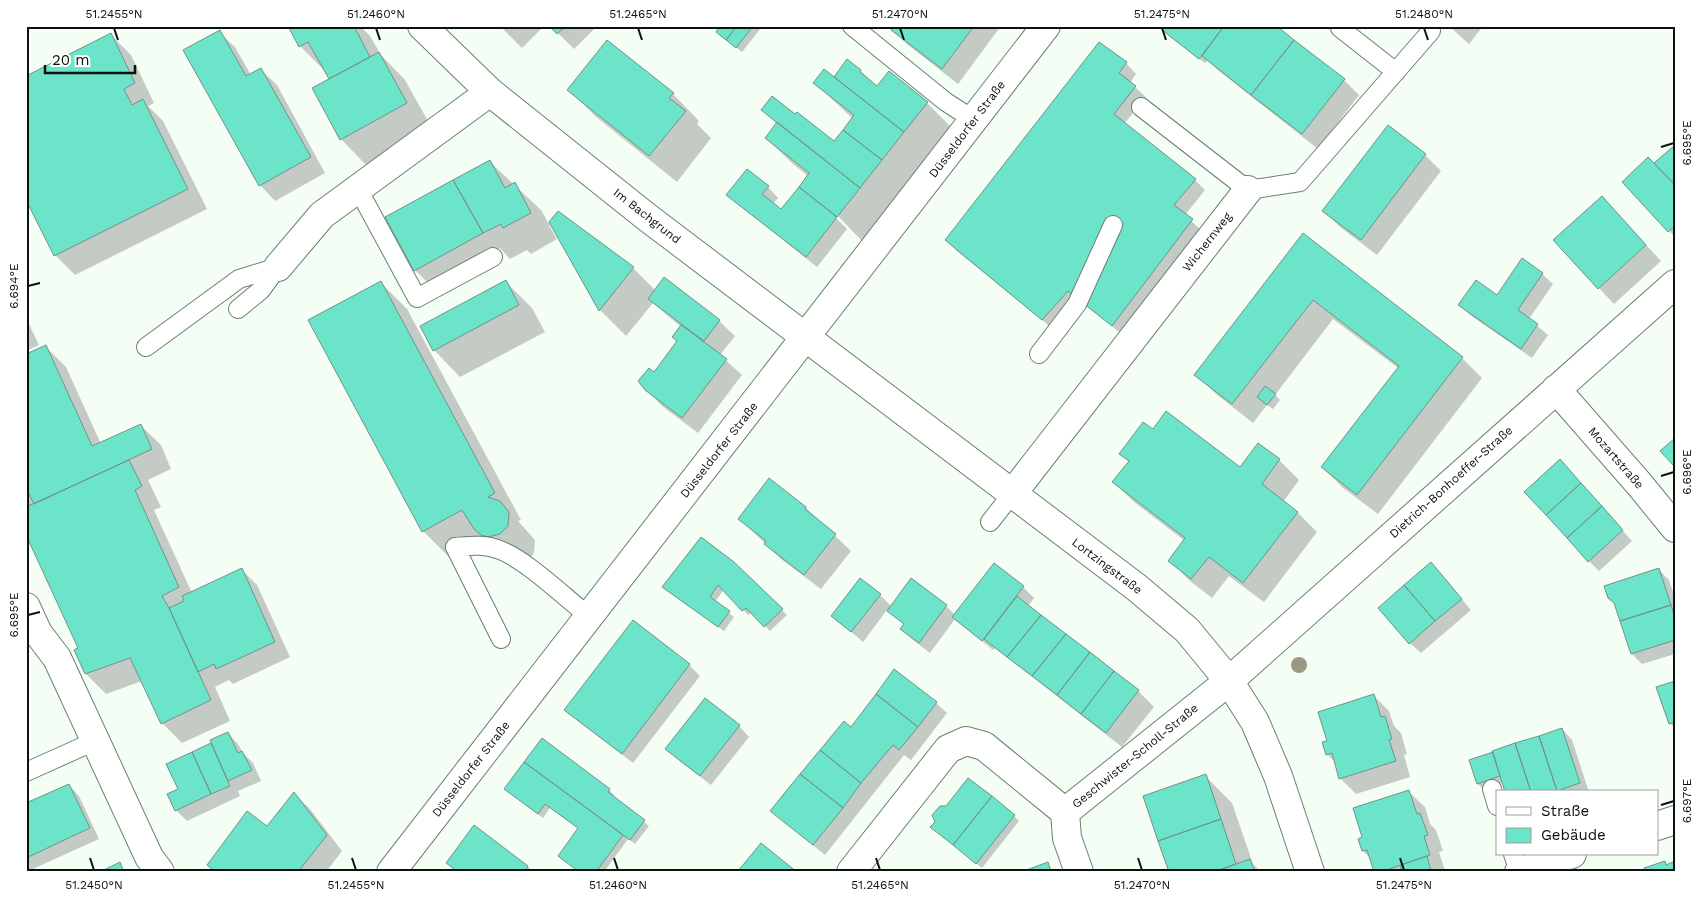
<svg xmlns="http://www.w3.org/2000/svg" width="1701" height="898" viewBox="0 0 1701 898" font-family="'Work Sans',sans-serif">
<style>
.shadow{fill:#0003}
.building{fill:#6be4ca;stroke:#72928a}
.lines{fill:none;stroke-linecap:round;stroke-linejoin:round}
.lane-casing{stroke:#6b816f;stroke-width:20}
.street-casing{stroke:#6b816f;stroke-width:30}
.secondary-casing{stroke:#6b816f;stroke-width:30}
.lane{stroke:#fff;stroke-width:18}
.street{stroke:#fff;stroke-width:28}
.secondary{stroke:#fff;stroke-width:28}
.tree{fill:#9b9a80}
.ticks{fill:none;stroke:#0b130d;stroke-width:2}
.labels{text-anchor:middle;stroke-width:4;stroke-linejoin:round;paint-order:stroke}
.street-label{font-size:12px;fill:#0b130d;stroke:#fff}
.neatline{fill:none;stroke:#0b130d;stroke-width:2}
.ticks-label{font-size:12px;text-anchor:middle;fill:#0b130d}
</style>
<rect width="100%" height="100%" fill="#f4fef5"/>
<path class="shadow" d="M289,26H360L370,36L381,55L405,80L433,130L367,166L341,139L330,80L326,72L300,46Z
M500,26H544L522,48Z
M551,26H597L574,49Z
M722,26H759L761,28L742,52L723,37Z
M895,26H1001L958,84L908,45L892,29Z
M1157,26H1275L1344,80L1359,95L1318,149L1219,71L1208,60L1205,63Z
M1449,26H1483L1469,44Z
M219,32L235,47L251,75L261,70L277,85L325,173L275,201L260,185Z
M111,35L131,55L154,103L148,106L163,121L207,209L75,275L55,255Z
M607,42L673,94L699,121L697,124L711,138L677,182L595,116L569,90Z
M848,61L861,71L878,88L927,103L954,130L864,243L836,214V218L848,230L847,229L817,267L739,205L728,195L768,187L778,198L773,204L782,210L808,176L793,164L766,138L777,124L763,110L834,142L853,119L815,83L834,78Z
M1126,63L1136,74L1130,83L1146,97L1124,124L1195,180L1205,190L1185,215L1202,231L1123,335L1080,301L1054,330L957,251L947,240Z
M1388,127L1425,155L1441,171L1377,255L1340,227L1324,211Z
M1675,146V237L1623,182L1655,165Z
M490,162L541,210L549,224L558,213L633,268L656,291L719,321L735,336L720,355L742,375L698,433L662,406L646,389L654,374L679,342L681,327L653,303L626,336L600,310L551,224L549,225L557,239L531,254L527,250L510,259L500,248L431,286L415,270Z
M1602,197L1661,261L1614,304L1599,288Z
M1303,235L1462,358L1482,378L1378,514L1342,487L1322,467L1398,368L1333,319L1275,395L1280,400L1273,409L1267,405L1253,423L1216,394L1196,374Z
M1542,274L1553,284L1529,319L1548,335L1532,358L1470,315L1460,305L1497,296Z
M505,281L532,308L545,332L460,377L434,350Z
M380,282L407,309L521,520L518,521L535,540L534,553L531,557L521,563L485,539L450,558L423,531Z
M26,318L39,345L26,351Z
M46,347L66,367L101,444L140,425L161,445L171,469L148,480L161,507L154,510L192,593L242,570L257,585L290,657L233,684L229,680L215,687L230,721L182,743L162,723L142,681L106,694L86,674L76,651L80,648L29,507L26,505V356Z
M1153,431L1240,469L1258,445L1279,460L1299,480L1283,502L1297,512L1317,532L1264,602L1229,576L1212,598L1190,581L1170,561L1185,541L1134,502L1114,482L1129,462L1121,454Z
M1570,472L1632,541L1599,571L1589,561Z
M806,508L851,551L821,589L781,559L739,518Z
M733,563L787,615L770,631L752,612L748,615L724,589L715,602L734,617L724,631L669,592Z
M994,565L1023,587L1034,598L1028,606L1138,691L1154,707L1122,747L995,648L993,650L955,619L930,653L913,640L902,629L905,625L887,610L863,642L833,616L880,595L891,606H946L955,615Z
M1659,570L1669,580L1675,598V654L1642,664L1632,654L1616,605Z
M1441,575L1471,610L1421,653L1410,643Z
M633,622L689,665L700,676L633,763L577,720L566,710Z
M1675,682V728L1670,723Z
M1373,695L1389,711L1394,726L1401,733L1407,754L1404,755L1410,777L1356,794L1340,778L1336,763L1327,754L1328,742Z
M936,703L947,713L911,760L904,755L825,855L783,821L772,811L851,729Z
M739,726L749,737L711,785L677,759L667,749Z
M1562,729L1572,740L1589,792H1507L1504,782L1483,789L1478,784Z
M228,733L238,744L243,753L253,763L261,781L238,791L240,796L187,821L176,810L180,790L168,764L212,744Z
M542,740L609,790L614,795L613,797L649,826L635,844L628,839L604,872H580L579,829L550,808L543,818L505,789Z
M1205,776L1232,803L1253,864L1261,872H1171Z
M69,785L79,796L99,839L26,872V805Z
M1409,792L1425,807L1430,824L1436,830L1443,851L1439,852L1445,871L1375,872L1371,859L1363,851L1364,838Z
M294,794L310,809L342,851L326,872H215L267,828Z
M1014,816L1019,821L982,868L937,832Z
M474,827L528,867L533,872H457L448,863Z
M761,845L795,872H740Z
M1047,864L1054,872H1024Z"/>
<path class="building" d="M288,26H354L370,57L329,79L308,42L299,47Z
M549,26H566L557,34Z
M720,26H737L726,40L716,32Z
M737,26H753L736,48L726,40Z
M893,26H974L942,69L891,30Z
M1165,26H1224L1199,59L1162,30Z
M1224,26H1277L1294,40L1251,95L1202,56Z
M220,30L246,76L261,68L311,157L259,186L183,50Z
M111,33L135,83L124,89L132,105L143,99L188,189L54,256L26,200V76Z
M607,40L674,93L669,98L686,111L649,156L567,90Z
M1294,40L1345,79L1302,134L1251,95Z
M1099,42L1127,62L1119,73L1136,86L1114,114L1196,179L1174,205L1193,219L1112,326L1068,291L1042,320L945,240Z
M379,52L407,103L340,140L312,88Z
M847,59L861,70L860,72L877,86L889,71L928,102L904,132L834,77Z
M824,69L904,132L882,160L843,130L854,115L813,83Z
M772,96L795,114L797,112L834,141L843,130L882,160L860,188L761,110Z
M777,122L860,188L837,217L799,187L809,173L765,138Z
M1388,125L1426,154L1361,240L1322,211Z
M1675,145V185L1654,163Z
M1648,157L1675,185V226L1668,232L1622,182Z
M490,160L505,188L515,182L531,213L503,228L501,224L483,233L453,180Z
M747,169L769,186L762,194L781,209L799,187L837,217L806,257L726,195Z
M453,180L483,233L414,271L385,217Z
M1602,196L1646,245L1598,289L1553,240Z
M558,211L634,267L599,311L549,222Z
M1303,233L1463,357L1357,495L1321,467L1399,366L1313,300L1232,404L1194,375Z
M1522,258L1543,273L1518,310L1538,324L1521,349L1458,305L1476,280L1497,295Z
M664,277L720,320L704,341L648,299Z
M506,280L519,305L433,351L420,326Z
M381,281L495,493L488,497L500,501L509,512L508,526L500,534L488,537L481,535L474,529L462,510L422,532L308,320Z
M681,325L727,359L682,418L645,390L638,381L649,368L654,372L677,341L672,337Z
M46,345L92,446L141,424L152,449L34,504L26,488V354Z
M1265,386L1276,394L1267,405L1257,397Z
M1166,411L1240,467L1258,443L1280,459L1262,484L1298,512L1243,583L1209,557L1191,579L1168,561L1185,538L1112,482L1129,461L1119,454L1143,422L1153,429Z
M1675,438V467L1660,451Z
M1560,459L1581,483L1546,515L1524,492Z
M129,460L142,486L135,490L179,587L162,596L169,608L211,700L161,724L130,658L85,674L74,650L78,648L26,535V507Z
M769,478L806,507L805,509L836,534L804,575L764,544L766,541L738,519Z
M1581,483L1602,506L1567,538L1546,515Z
M1602,506L1623,530L1588,562L1567,538Z
M701,537L734,562L783,609L764,627L746,608L742,611L718,585L710,597L730,611L718,627L662,587Z
M1431,562L1462,599L1435,621L1404,585Z
M994,563L1024,586L982,641L952,617Z
M242,568L275,642L216,669L214,664L198,672L169,608L184,601L182,596Z
M1659,568L1671,605L1620,621L1614,603L1608,598L1604,586Z
M860,578L881,594L851,632L831,616Z
M911,578L947,605L919,643L900,629L904,624L887,611Z
M1404,585L1435,621L1409,644L1378,608Z
M1017,596L1041,615L1007,657L984,639Z
M1671,605L1675,618V640L1631,654L1620,621Z
M1041,615L1066,634L1032,676L1007,657Z
M633,620L690,664L622,754L564,710Z
M1066,634L1090,652L1057,695L1032,676Z
M1090,652L1114,671L1081,714L1057,695Z
M894,669L937,702L918,727L876,694Z
M1114,671L1139,690L1106,733L1081,714Z
M1675,681V722L1669,724L1656,687Z
M876,694L918,727L899,750L893,745L861,783L820,750L844,721L851,727Z
M1374,694L1381,717L1385,716L1392,739L1389,740L1396,761L1339,779L1332,753L1326,755L1322,742L1327,741L1318,712Z
M705,698L740,725L700,776L665,749Z
M1562,728L1580,783L1557,791L1539,736Z
M228,732L238,753L242,751L252,770L228,781L210,740Z
M1539,736L1557,791L1554,792H1531L1515,743Z
M542,738L610,789L608,792L645,820L630,840L524,762Z
M211,743L230,786L211,794L192,752Z
M1515,743L1531,792H1505L1500,776L1492,751Z
M820,750L861,783L843,808L800,774Z
M192,752L211,794L175,811L167,794L178,789L166,764Z
M1493,752L1500,776L1477,784L1469,760Z
M524,762L623,835L596,872H579L558,856L578,828L545,804L538,814L504,789Z
M800,774L843,808L813,845L770,811Z
M1206,774L1221,819L1158,841L1143,796Z
M968,778L992,796L953,845L930,827L935,822L932,815L940,806H946Z
M69,784L90,828L26,858V803Z
M1409,790L1417,814L1420,813L1428,835L1424,836L1430,855L1381,872H1374L1367,850L1362,851L1358,839L1362,837L1353,808Z
M294,792L327,835L298,872H215L207,865L247,811L267,826Z
M992,796L1015,815L976,864L953,845Z
M1221,819L1236,864L1214,872H1169L1158,841Z
M474,825L528,866L524,872H458L446,863Z
M761,843L797,872L738,871Z
M1427,856L1431,871L1402,872L1400,865Z
M1250,859L1255,872H1214L1236,864Z
M1665,861L1666,865L1675,861V872H1645L1644,868Z
M120,862L124,872H100Z
M1048,862L1051,872H1021Z"/>
<g class="lines">
<g class="lane-casing">
<path id="lane" d="M852,26L946,102L974,120
M1340,28L1396,72
M1141,107L1248,190L1300,182L1431,31
M358,189L417,298L493,257
M238,309L261,290L278,267
M146,347L239,279L278,267
M1039,354L1077,304L1113,225
M990,522L1012,494
M501,639L455,547C469,546 483,544 497,549C525,558 565,598 590,617
M26,772L95,741
M1492,789L1497,806
M1513,854L1519,872"/>
</g>
<g class="street-casing">
<path id="street" d="M422,26L490,92L648,218L1136,587L1187,630L1229,681L1255,722L1278,776L1310,872
M278,267L322,215L490,92
M1556,389L1640,485L1675,528
M1012,494L1248,190
M26,607L38,633L57,658L149,857L160,872
M1657,826L1675,820
M851,872L948,749L966,741L984,746L1065,812
M1079,872L1067,838L1065,812L1229,681L1675,284
M1519,872L1572,854"/>
</g>
<g class="secondary-casing">
<path id="secondary" d="M391,872L1046,26"/>
</g>
<use href="#lane" class="lane"/>
<use href="#street" class="street"/>
<use href="#secondary" class="secondary"/>
</g>
<circle class="tree" cx="1299" cy="665" r="8"/>
<path class="ticks" d="M114,28L118,40M376,28L380,40M638,28L642,40M900,28L904,40M1162,28L1166,40M1424,28L1428,40M1661,147L1674,143M28,286L40,283M1661,476L1674,472M28,615L40,612M1661,805L1674,801M90,858L94,870M352,858L356,870M614,858L618,870M876,858L880,870M1138,858L1142,870M1400,858L1404,870"/>
<g class="labels">
<g class="street-label">
<text transform="translate(967 129) rotate(-53)" y="4">Düsseldorfer Straße</text>
<text transform="translate(647 216) rotate(38)" y="4">Im Bachgrund</text>
<text transform="translate(1207 242) rotate(-52)" y="4">Wichernweg</text>
<text transform="translate(719 450) rotate(-52)" y="4">Düsseldorfer Straße</text>
<text transform="translate(1616 458) rotate(49)" y="4">Mozartstraße</text>
<text transform="translate(1451 482) rotate(-42)" y="4">Dietrich-Bonhoeffer-Straße</text>
<text transform="translate(1107 566) rotate(37)" y="4">Lortzingstraße</text>
<text transform="translate(1135 756) rotate(-39)" y="4">Geschwister-Scholl-Straße</text>
<text transform="translate(471 769) rotate(-52)" y="4">Düsseldorfer Straße</text>
</g>
</g>
<rect width="1701" height="898" fill="none" stroke="#ffffff" stroke-width="55"/>
<rect x="1496" y="790" width="162" height="65" fill="#ffffff" stroke="#9da19e"/>
<rect x="1506" y="807" width="25" height="8" fill="#ffffff" stroke="#9da19e"/>
<text x="1541" y="816" font-size="15" fill="#0b130d">Straße</text>
<rect x="1506" y="828" width="25" height="15" fill="#6be4ca" stroke="#9da19e"/>
<text x="1541" y="840" font-size="15" fill="#0b130d">Gebäude</text>
<path d="M45 65v8h90v-8" fill="none" stroke="#0b130d" stroke-width="2.5"/>
<text x="52" y="65" font-size="15" fill="#0b130d" stroke="#ffffff" stroke-width="4" paint-order="stroke">20 m</text>
<rect x="28" y="28" width="1646" height="842" class="neatline"/>
<g class="ticks-label">
<text x="114" y="18">51.2455°N</text>
<text x="376" y="18">51.2460°N</text>
<text x="638" y="18">51.2465°N</text>
<text x="900" y="18">51.2470°N</text>
<text x="1162" y="18">51.2475°N</text>
<text x="1424" y="18">51.2480°N</text>
<text transform="translate(1687 143) rotate(-90)" y="4">6.695°E</text>
<text transform="translate(14 286) rotate(-90)" y="4">6.694°E</text>
<text transform="translate(1687 472) rotate(-90)" y="4">6.696°E</text>
<text transform="translate(14 615) rotate(-90)" y="4">6.695°E</text>
<text transform="translate(1687 801) rotate(-90)" y="4">6.697°E</text>
<text x="94" y="889">51.2450°N</text>
<text x="356" y="889">51.2455°N</text>
<text x="618" y="889">51.2460°N</text>
<text x="880" y="889">51.2465°N</text>
<text x="1142" y="889">51.2470°N</text>
<text x="1404" y="889">51.2475°N</text>
</g>
</svg>
